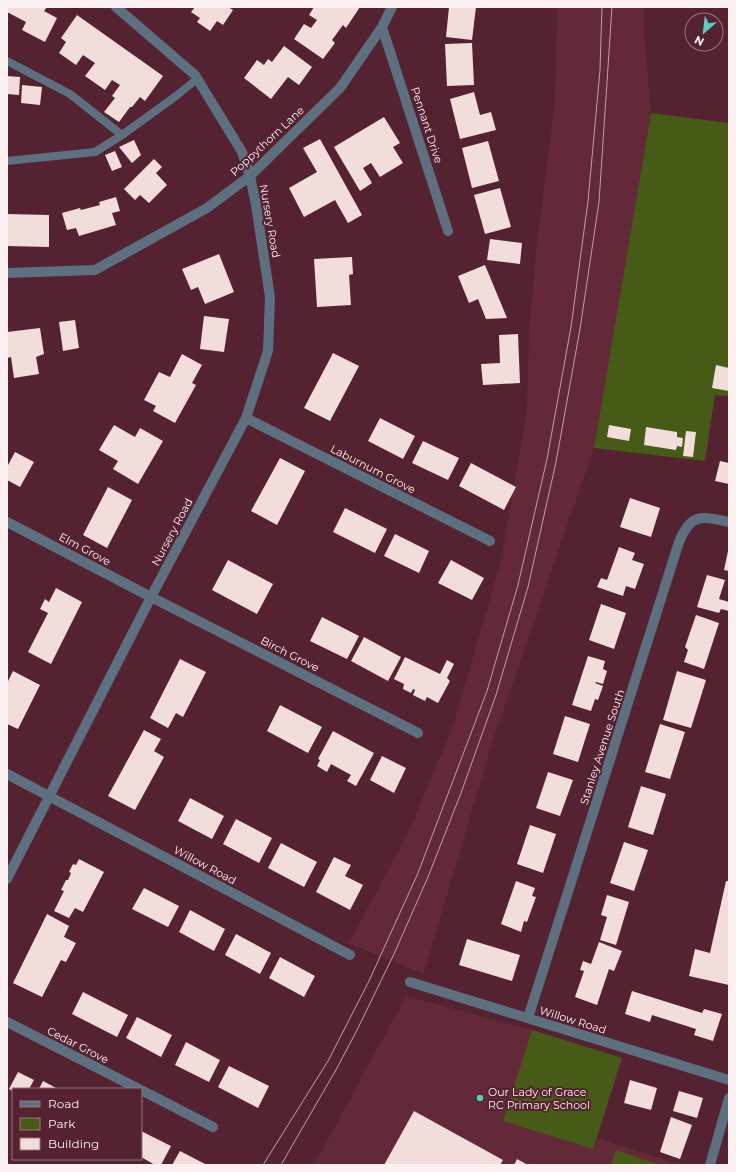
<svg xmlns="http://www.w3.org/2000/svg" width="736" height="1172" viewBox="0 0 736 1172" font-family="Montserrat,sans-serif">
<style>
.built{fill:#632939}
.green{fill:#455b16}
.building{fill:#f1ddda}
.lines{fill:none;stroke-linecap:round;stroke-linejoin:round}
.service{stroke:#5d7080;stroke-width:8}
.minor{stroke:#5d7080;stroke-width:10}
.tram{stroke:#bda2a9;stroke-width:1}
.poi-dot{fill:#57cec1;stroke:#542230;stroke-width:1.5}
.labels{text-anchor:middle;stroke-width:4;stroke-linejoin:round;paint-order:stroke}
.street-label{font-size:11px;fill:#fdf0f2;stroke:#542230}
.poi-label{font-size:11px;fill:#fdf0f2;stroke:#542230;text-anchor:start}
</style>
<rect width="100%" height="100%" fill="#542230"/>
<path class="built" d="M557,7H644V32L651,113L594,448L492,743L424,973L414,970L349,943L408,833L453,726L501,560L527,409L529,331L537,243L555,102Z
M406,996L532,1030L622,1058L597,1138L681,1165H314Z"/>
<path class="green" d="M651,113L729,123V396L715,395L705,461L594,448Z
M532,1030L622,1058L593,1149L503,1121Z
M616,1150L660,1165H611Z"/>
<path class="building" d="M7,7H47L44,11L57,18L45,42L22,30L26,22L7,12Z
M195,7H228L233,10L223,25L217,21L210,31L197,22L200,18L191,12Z
M314,7H360L346,28L343,25L332,40L335,43L323,59L294,39L304,24L311,28L317,20L309,15Z
M449,7H476L472,40L446,37Z
M77,15L163,76L145,101L140,97L132,107H130L119,122L104,112L115,98L112,96L120,85L112,80L105,90L85,76L95,63L83,55L76,65L59,53L66,42L61,38Z
M472,43L474,85L447,86L445,44Z
M284,46L312,67L299,85L288,77L271,99L244,78L257,60L264,65L268,59L272,62Z
M7,76L20,77L19,95L7,94Z
M22,85L42,87L40,105L21,103Z
M474,92L480,115L491,112L496,130L460,139L450,99Z
M384,117L400,143L393,147L403,163L380,177L371,163L363,168L372,183L360,191L334,147Z
M320,139L362,215L348,223L335,200L304,217L289,188L317,172L303,148Z
M134,140L141,155L132,163L119,147Z
M488,141L499,181L472,188L462,148Z
M115,151L122,167L112,171L105,155Z
M154,159L162,167L156,173L167,185L149,203L140,195L135,200L124,189Z
M500,188L511,227L485,234L474,195Z
M116,197L120,211L112,213L116,225L79,236L76,228L67,230L62,213L80,208L81,210L100,205L99,202Z
M7,214L49,215V247L7,246Z
M490,239L522,243L520,264L487,260Z
M219,254L234,292L205,304L198,287L191,290L182,269Z
M352,257L353,274L349,275L351,305L317,307L314,259Z
M485,265L507,318L486,319L478,299L469,303L458,276Z
M204,316L229,319L224,352L200,349Z
M75,320L79,348L63,351L59,322Z
M40,328L44,354L36,357L39,374L14,378L11,357L7,358V332Z
M518,334L520,383L483,385L481,364L500,363L499,335Z
M333,353L359,366L330,421L304,408Z
M182,354L202,365L192,383L196,385L175,423L153,411L156,406L144,400L159,372L170,377Z
M716,365L729,368V391L712,388Z
M380,418L415,436L403,459L368,441Z
M114,425L135,437L140,428L163,441L138,484L113,469L118,461L99,450Z
M609,425L631,429L629,441L607,437Z
M646,427L677,432V437L683,438L682,447L677,446L676,450L644,445Z
M686,431L696,432L693,457L683,456Z
M423,441L459,458L448,480L412,463Z
M15,452L34,462L20,487L7,480V467Z
M280,458L305,471L277,525L251,511Z
M720,461L729,463V484L715,481Z
M471,463L516,487L504,510L459,486Z
M108,487L132,500L107,548L83,535Z
M630,498L660,508L651,537L620,527Z
M345,508L387,529L375,553L333,532Z
M395,534L429,551L419,573L384,556Z
M619,547L635,553L632,560L644,564L635,589L626,586L623,596L597,587L601,578L607,580Z
M728,551H729V571L724,570Z
M228,560L273,584L257,614L212,590Z
M451,560L484,578L472,600L438,583Z
M707,575L725,580L719,599L729,602V611L721,609L719,613L697,607Z
M56,588L82,602L51,664L28,652L48,613L40,609L45,599L49,602Z
M601,604L626,613L614,649L589,640Z
M696,615L719,623L704,669L684,662L688,650L685,647Z
M322,617L359,636L347,659L310,641Z
M364,637L401,657L388,681L351,661Z
M588,656L605,661L603,669L607,671L603,684L596,682L595,683L603,686L598,700L595,699L591,711L572,705Z
M405,657L440,674L447,660L454,664L447,678L450,681L438,703L427,697L425,701L413,695L415,690L413,689L411,693L403,689L404,684L394,679Z
M180,659L206,672L183,717L176,713L168,728L150,718Z
M13,671L40,685L18,729L7,724V683Z
M677,671L706,680L691,728L663,720Z
M280,705L322,727L308,753L267,731Z
M565,716L590,724L578,762L553,754Z
M660,724L685,732L670,779L645,772Z
M144,730L161,739L154,751L164,757L135,810L108,796Z
M333,731L374,753L356,786L347,781L351,775L331,764L327,772L317,766L320,760L318,759Z
M382,756L406,768L394,793L370,780Z
M548,772L573,780L560,816L536,808Z
M641,786L666,794L653,835L628,827Z
M190,798L224,816L212,839L178,821Z
M236,819L272,838L259,863L223,844Z
M530,825L556,834L543,873L517,864Z
M624,842L648,850L634,891L610,883Z
M281,843L317,862L304,887L268,868Z
M334,857L351,865L345,876L363,885L350,910L316,892Z
M79,859L104,872L83,912L75,908L69,918L54,911L64,891L61,890L66,880H68L71,873L69,872L73,864L76,865Z
M516,881L535,888L532,896L536,897L527,922L524,921L521,932L501,924Z
M726,881H729V985L689,976L695,949L710,953Z
M144,888L179,906L168,927L132,909Z
M607,895L629,902L616,945L600,940L607,917L601,915Z
M190,910L225,929L214,951L179,932Z
M47,914L69,926L64,937L76,943L66,962L61,960L42,997L13,983Z
M236,934L271,953L260,974L225,955Z
M467,939L520,955L512,981L459,965Z
M599,942L622,951L614,971L609,969L597,1005L575,997L584,971L580,970L583,961L591,964Z
M280,957L315,976L304,997L269,978Z
M632,991L702,1013L704,1009L722,1014L713,1041L694,1035L696,1029L652,1015L650,1022L625,1014Z
M83,992L128,1015L117,1037L72,1014Z
M137,1017L172,1035L161,1057L126,1038Z
M186,1042L220,1060L209,1082L175,1065Z
M229,1066L269,1086L258,1108L218,1087Z
M18,1072L34,1080L29,1089H13V1091L9,1089Z
M630,1080L657,1088L651,1110L624,1103Z
M43,1081L58,1089H39Z
M679,1091L703,1098L697,1118L673,1111Z
M414,1111L503,1160L500,1165H384Z
M671,1117L692,1125L680,1159L660,1152Z
M141,1131L171,1146L161,1165H155L141,1157Z
M180,1151L207,1165H172Z
M517,1159L528,1165H514Z"/>
<g class="lines">
<path class="service" d="M7,61L70,94L122,135L95,152L7,161
M122,135L176,96L197,79"/>
<path class="minor" d="M382,27L448,231
M7,273L95,270L207,208L250,176L340,88L382,27L392,7
M246,418L490,541
M7,522L151,597L418,733
M7,774L350,955
M7,879L151,597L246,418L268,351L270,297L256,205L250,176L242,152L195,75L116,7
M410,982L729,1080
M528,1018L679,542C691,513 701,516 729,522
M7,1022L139,1089
M141,1090L213,1127
M710,1165L729,1098"/>
<path class="tram" d="M263,1165L328,1061L369,981L418,873L487,691L518,585L547,459L571,327L588,201L600,70L602,7
M281,1165L337,1068L357,1030L394,954L428,877L461,793L496,695L528,587L556,462L580,329L599,202L612,7"/>
</g>
<circle class="poi-dot" cx="480" cy="1098" r="4"/>
<g class="labels">
<g class="street-label">
<text transform="translate(427 125) rotate(72)" y="4">Pennant Drive</text>
<text transform="translate(267 141) rotate(-43)" y="4">Poppythorn Lane</text>
<text transform="translate(270 221) rotate(80)" y="4">Nursery Road</text>
<text transform="translate(373 469) rotate(27)" y="4">Laburnum Grove</text>
<text transform="translate(172 532) rotate(-62)" y="4">Nursery Road</text>
<text transform="translate(85 549) rotate(28)" y="4">Elm Grove</text>
<text transform="translate(290 654) rotate(27)" y="4">Birch Grove</text>
<text transform="translate(602 747) rotate(-72)" y="4">Stanley Avenue South</text>
<text transform="translate(205 865) rotate(28)" y="4">Willow Road</text>
<text transform="translate(573 1020) rotate(17)" y="4">Willow Road</text>
<text transform="translate(78 1045) rotate(27)" y="4">Cedar Grove</text>
</g>
<g class="poi-label">
<text x="488" y="1096">Our Lady of Grace<tspan x="488" dy="13">RC Primary School</tspan></text>
</g>
</g>
<rect width="736" height="1172" fill="none" stroke="#fdf0f2" stroke-width="16"/>
<rect x="12" y="1088" width="130" height="72" fill="#542230" stroke="#98747e"/>
<rect x="20" y="1101" width="20" height="6" fill="#5d7080" stroke="#98747e"/>
<text x="48" y="1108" font-size="12" fill="#fdf0f2">Road</text>
<rect x="20" y="1118" width="20" height="12" fill="#455b16" stroke="#98747e"/>
<text x="48" y="1128" font-size="12" fill="#fdf0f2">Park</text>
<rect x="20" y="1138" width="20" height="12" fill="#f1ddda" stroke="#98747e"/>
<text x="48" y="1148" font-size="12" fill="#fdf0f2">Building</text>
<g transform="translate(704 32) rotate(208)"><circle r="19" fill="#542230" stroke="#98747e"/>
<path d="M0-3L7 15L0 10L-7 15Z" fill="#57cec1"/>
<text y="-6" font-size="11" font-weight="bold" text-anchor="middle" fill="#fdf0f2">N</text>
</g>
</svg>
